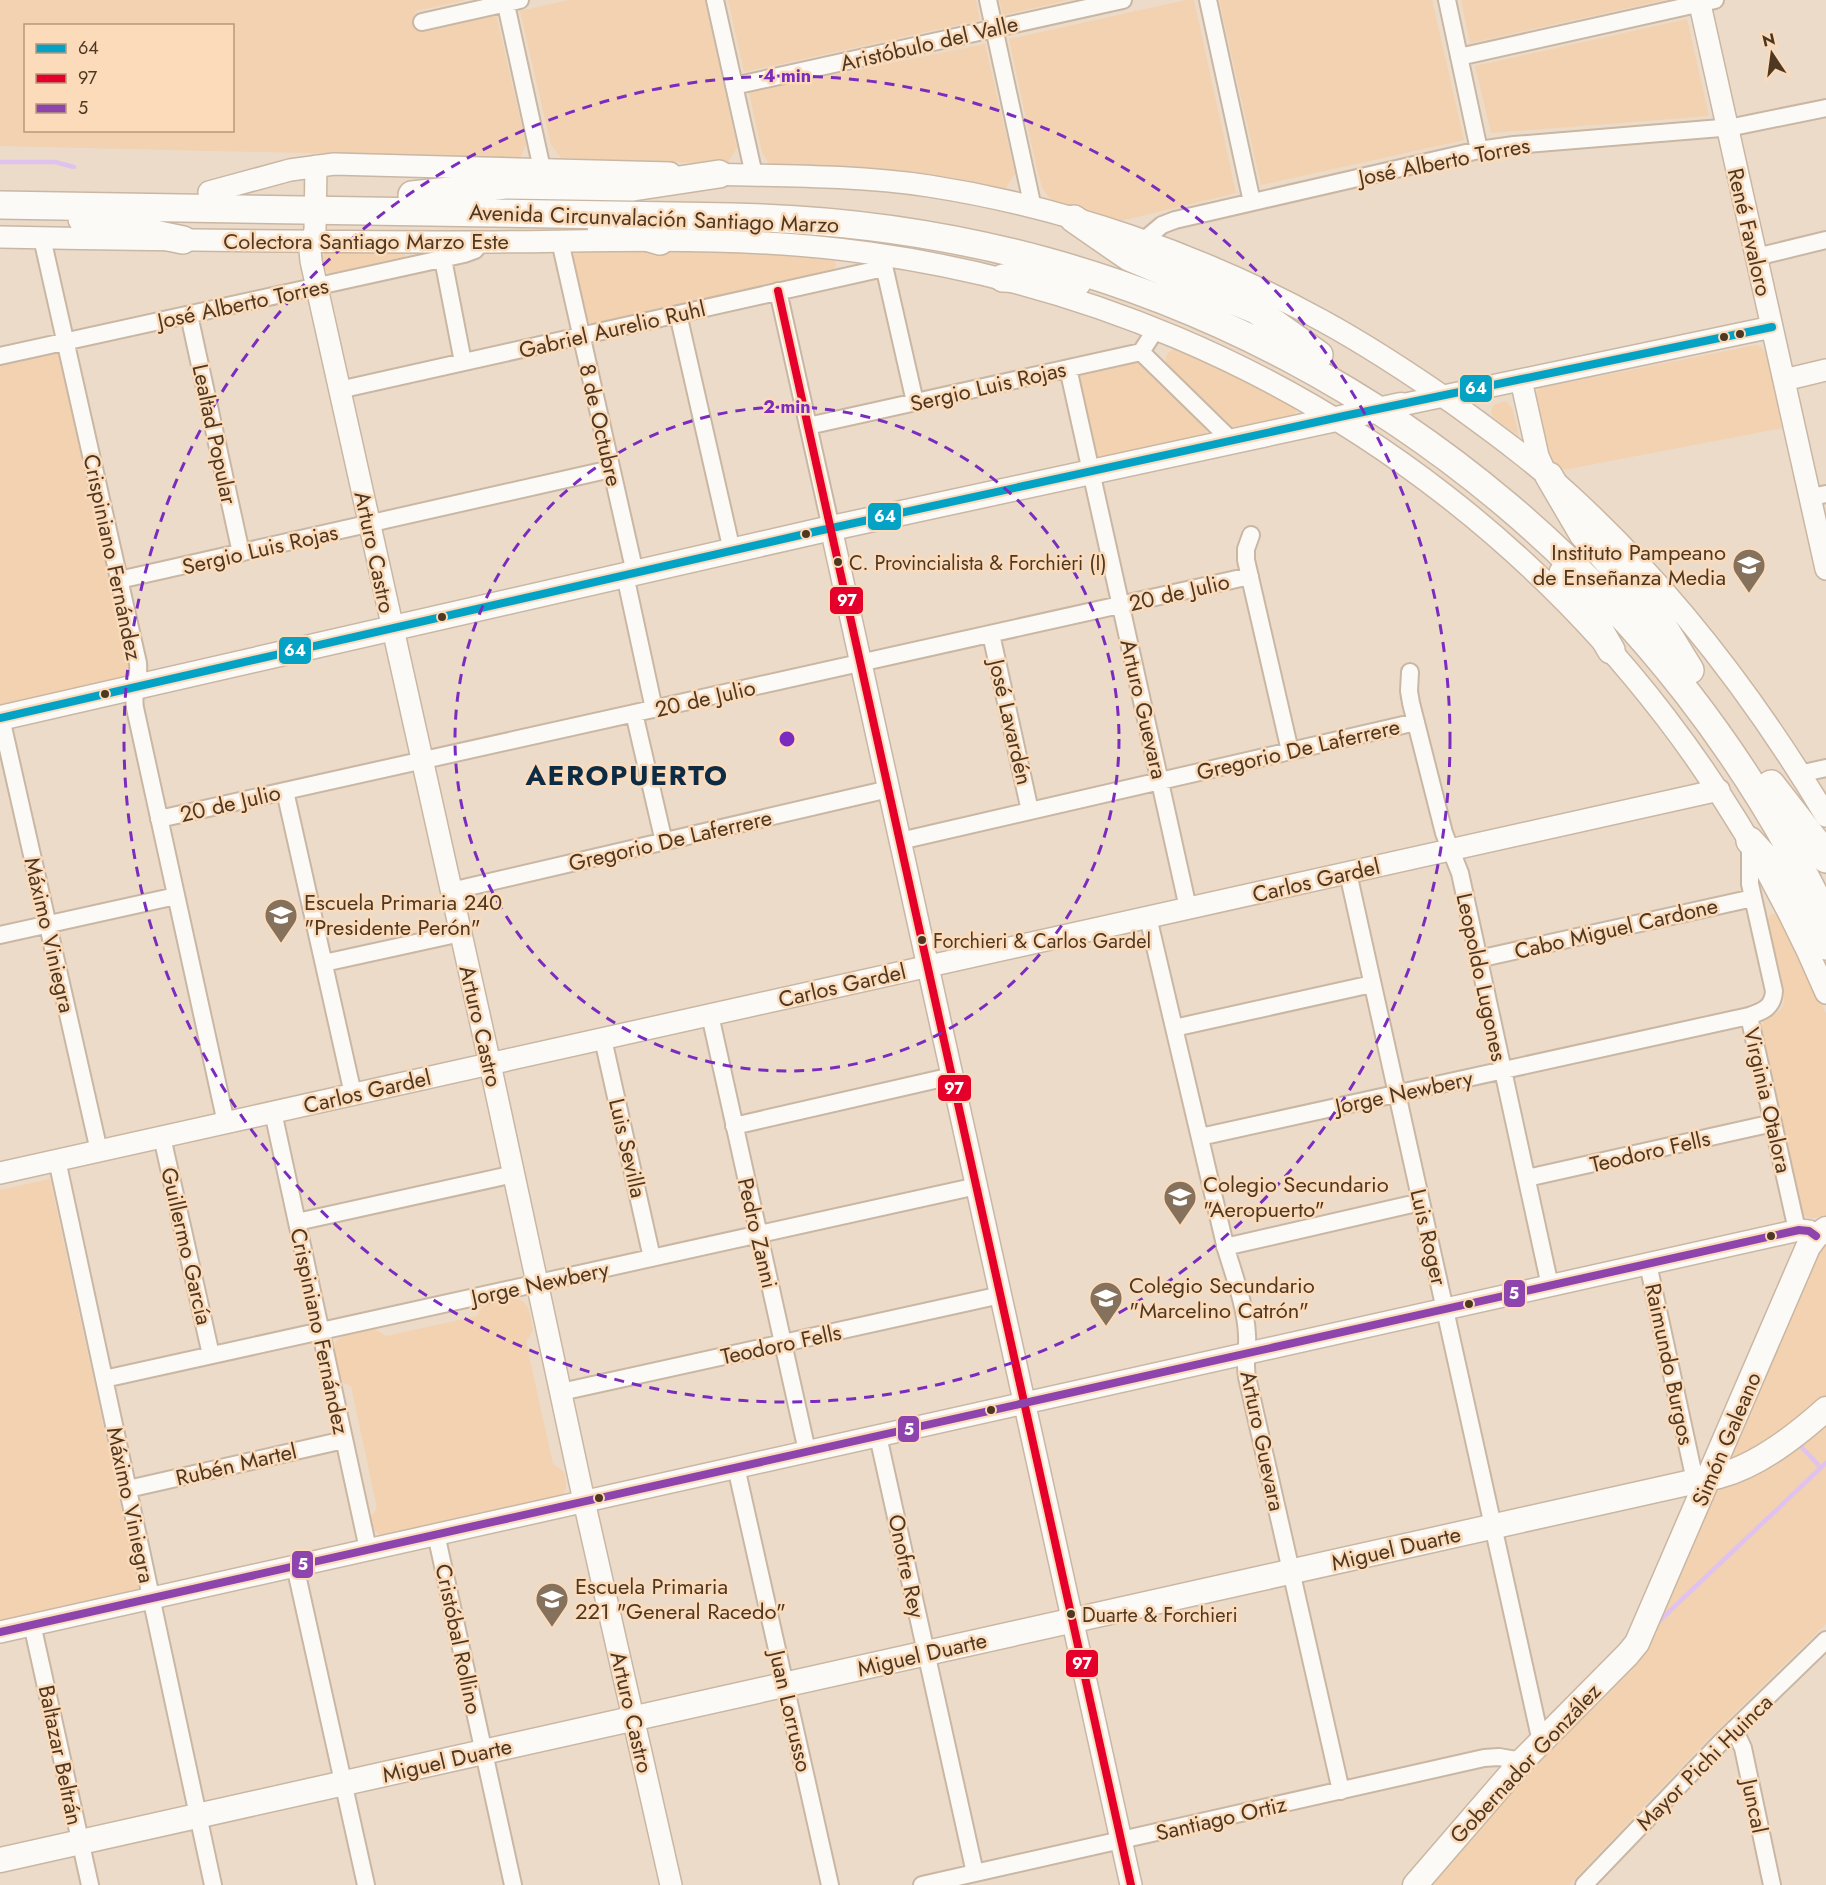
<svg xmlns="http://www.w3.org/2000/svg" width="1826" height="1885" viewBox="0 0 1826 1885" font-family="Jost,sans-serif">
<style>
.green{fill:#f2d2b0;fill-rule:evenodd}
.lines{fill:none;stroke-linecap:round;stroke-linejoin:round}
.stream{stroke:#e0c2ef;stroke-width:4.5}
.minor-casing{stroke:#c9b7a4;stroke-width:20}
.tertiary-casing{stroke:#c9b7a4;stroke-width:24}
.secondary-casing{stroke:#c9b7a4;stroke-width:27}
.trunk-casing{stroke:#c9b7a4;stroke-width:30}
.minor{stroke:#fcfaf7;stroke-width:16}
.tertiary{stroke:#fcfaf7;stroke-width:21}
.secondary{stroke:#fcfaf7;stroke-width:24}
.trunk{stroke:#fcfaf7;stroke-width:27}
.bus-1-casing{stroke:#fbdbba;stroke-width:12}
.bus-2-casing{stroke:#fbdbba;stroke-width:12}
.bus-3-casing{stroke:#fbdbba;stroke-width:12}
.bus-1{stroke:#04a3c5;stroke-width:8}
.bus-2{stroke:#e4002b;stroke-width:8}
.bus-3{stroke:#8e44ad;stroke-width:8}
.ring{fill:none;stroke:#7b2cbf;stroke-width:3;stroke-dasharray:10 8}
.bus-dot{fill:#4e3822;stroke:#fbdbba;stroke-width:2}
.labels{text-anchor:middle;stroke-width:5;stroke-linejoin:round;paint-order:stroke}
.bus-label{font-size:20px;fill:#4e3822;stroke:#fbdbba;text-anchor:start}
.street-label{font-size:22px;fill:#4e3822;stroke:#fbdbba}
.poi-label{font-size:22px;fill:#4e3822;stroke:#fbdbba;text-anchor:start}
.district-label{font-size:28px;font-weight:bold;letter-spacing:1.5px;fill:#0c2b45;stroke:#fbdbba}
.centre{fill:#7b2cbf;stroke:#fbdbba;stroke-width:3}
.ring-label{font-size:18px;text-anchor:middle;font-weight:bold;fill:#7b2cbf;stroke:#fbdbba;stroke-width:5;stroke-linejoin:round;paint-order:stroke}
.line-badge{stroke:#fbdbba;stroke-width:2}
.badge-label{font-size:16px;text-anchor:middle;font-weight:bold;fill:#fff}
</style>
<rect width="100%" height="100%" fill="#ecdbc9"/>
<path class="green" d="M0,0H466L415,11L419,31L496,14L526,145L520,158L0,146ZM26,26H232V130H26Z
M568,0H705L737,148L727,164L561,158L551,145L520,11Z
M728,0H976L980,20L744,72Z
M999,0H1069L1003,15Z
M1186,0H1194L1236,193L1120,221L1052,201L1043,189L1037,170L1009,39Z
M1219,0H1432L1464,140L1261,185Z
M1461,0H1664L1470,43Z
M1687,19L1709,116L1491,133L1475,66Z
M985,44L1015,174L1005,189L865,167L770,165L762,152L749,92Z
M728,249L834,259C837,264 836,268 831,271L596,324L591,323L586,319L572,260V257L578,250Z
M327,251L403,252L406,257L402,261L332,274L323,269L321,258Z
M1756,345L1761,347L1766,353L1782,428L1563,470L1558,476L1552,469L1535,397L1536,392L1541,388Z
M1175,349L1181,350L1295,406L1296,412L1291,416L1240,428L1233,427L1170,369C1163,360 1165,353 1175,349Z
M51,352L59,354L62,357L131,667L129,673L122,679L0,707V363Z
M1134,361L1142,364L1205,425L1207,433L1204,436L1098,459L1095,456L1077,378L1079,374Z
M1506,401L1512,408L1519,436L1494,418C1490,413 1491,408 1495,404Z
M1771,914H1776L1816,990L1826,1014V1215C1816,1218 1808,1221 1801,1212L1760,1029C1763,1016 1777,1017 1783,1006C1789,993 1771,938 1767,921Z
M50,1179L139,1591L0,1621V1190Z
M1826,1245V1398L1735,1465L1726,1458L1814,1258Z
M514,1299C531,1300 530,1317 533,1330L526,1342L553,1464L564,1472C566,1481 568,1488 562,1496L383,1536C374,1534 373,1527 370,1518L377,1508L351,1386L340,1381C330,1334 329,1339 374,1329L386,1336L477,1316L483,1305Z
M1826,1419V1624L1711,1736L1569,1885H1427L1503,1796L1628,1667L1712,1491Z"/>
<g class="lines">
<path class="stream" d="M0,162H55L74,167
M1798,1443L1821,1468
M1656,1624L1826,1463"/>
<g class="minor-casing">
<path id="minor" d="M505,0L542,169
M715,0L754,175
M988,0L1033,208
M1208,0L1252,202
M1447,0L1479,150
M422,22L520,0
M1459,57L1715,0
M734,86L1123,0
M42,238L138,663C140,679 132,692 135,708L226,1123
M560,241L635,573
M1143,241L1162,225L1175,220L1479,150L1514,145L1733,127L1826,108
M882,257L915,402
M1756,257L1826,240
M443,259L463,362
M778,291L831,528
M678,314L732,551
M189,315L241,553
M1141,352L1232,441
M0,356L464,254L475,250L481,242
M1068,368L1188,908
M339,390L884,268
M808,426L1141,352L1156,329
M1810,497L1826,494
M1251,535L1246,549V560L1290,751
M625,575L654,709
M119,580L611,469
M991,634L1030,811
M1410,672L1409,691L1411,703L1444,833L1460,873L1550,1286
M634,713L664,842
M1,718L99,1151
M1799,774L1826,768
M285,791L353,1094
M159,819L1250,576
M900,841L1416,722
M1348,873L1541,1742
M451,891L889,789
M1148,917L1226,1249C1234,1275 1246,1308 1247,1335C1248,1350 1244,1361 1247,1377L1341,1791
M0,935L176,896
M1478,959L1753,898
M324,963L461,933
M710,1015L807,1451
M1749,1016L1797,1230
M1174,1028L1372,984
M603,1039L652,1258
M273,1112L368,1549
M734,1126L952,1076
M162,1137L211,1355
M1200,1137L1749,1016C1764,1011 1773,1007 1774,991L1750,884V841
M57,1160L213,1885
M1527,1178L1773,1123
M297,1222L514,1174
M1225,1247L1421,1202
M1648,1264L1697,1490
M104,1379L977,1186
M561,1392L1001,1295
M878,1436L975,1873
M736,1467L830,1885
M128,1489L344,1440
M436,1534L513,1885
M295,1566L366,1885
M32,1624L90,1885
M1734,1729L1743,1748L1772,1885
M922,1885L1484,1758L1499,1757L1522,1761
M1584,1885L1721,1742L1826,1640"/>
</g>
<g class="tertiary-casing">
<path id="tertiary" d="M1699,0L1826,569
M316,166L315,230L310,250L311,261L490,1064L584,1501L671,1885
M704,174C779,176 855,175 929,186C1065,207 1200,254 1321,320C1367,345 1411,374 1454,404C1494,433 1535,463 1572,497C1672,589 1756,699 1826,816
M209,192L290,170L334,164L670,173
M0,237C165,240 329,242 494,242C619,241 745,235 869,253C1301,313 1656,593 1826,993
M1521,380L1538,456L1546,474
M1784,380L1826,370
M1401,405L1772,327
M831,528L1131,1885
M0,1173L1719,790
M0,1632L1799,1230L1809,1231L1816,1236"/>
</g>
<g class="secondary-casing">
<path id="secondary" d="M0,718L818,531L1401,405
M0,1860L1719,1476C1759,1465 1796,1436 1826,1409
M1415,1885L1522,1761L1628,1654L1637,1643L1808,1247L1816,1236L1826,1229"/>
</g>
<g class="trunk-casing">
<path id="trunk" d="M412,195L505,185L633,187L719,174
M0,205L732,217C838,219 943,233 1045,261C1387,355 1673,598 1826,918
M82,219L183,240
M1074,219L1129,257L1256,310L1319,355
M601,226L619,229L660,241
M1003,278L1060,280L1077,283
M1549,476L1583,534L1655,613L1690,670
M1563,573L1572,583L1611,650
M1771,784L1816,842L1826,859
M1750,841L1802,898L1826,946"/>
</g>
<use href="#minor" class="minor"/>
<use href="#tertiary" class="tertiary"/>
<use href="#secondary" class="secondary"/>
<use href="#trunk" class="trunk"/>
<g class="bus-1-casing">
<path id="bus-1" d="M0,718L818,531L1344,416L1772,327"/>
</g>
<g class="bus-2-casing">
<path id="bus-2" d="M778,291L1131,1885"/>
</g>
<g class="bus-3-casing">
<path id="bus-3" d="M0,1632L1799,1230L1809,1231L1816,1236"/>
</g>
<use href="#bus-1" class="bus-1"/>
<use href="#bus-2" class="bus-2"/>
<use href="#bus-3" class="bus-3"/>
</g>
<g class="ring">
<circle cx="787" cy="739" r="332"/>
<circle cx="787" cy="739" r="663"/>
</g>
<defs>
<g id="school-pin" transform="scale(1.725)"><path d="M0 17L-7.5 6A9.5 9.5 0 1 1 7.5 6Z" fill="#85715c" stroke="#fbdbba"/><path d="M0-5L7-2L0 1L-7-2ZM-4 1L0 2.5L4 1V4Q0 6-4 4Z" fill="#fff"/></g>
</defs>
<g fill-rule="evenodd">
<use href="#school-pin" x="1749" y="565"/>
<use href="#school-pin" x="281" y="915"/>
<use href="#school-pin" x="1180" y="1197"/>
<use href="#school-pin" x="1106" y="1298"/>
<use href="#school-pin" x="552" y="1599"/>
</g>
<g class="bus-dot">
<circle cx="1740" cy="334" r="5"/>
<circle cx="1724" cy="337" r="5"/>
<circle cx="806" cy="534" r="5"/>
<circle cx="838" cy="562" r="5"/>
<circle cx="442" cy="617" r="5"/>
<circle cx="105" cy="694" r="5"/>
<circle cx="922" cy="940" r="5"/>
<circle cx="1771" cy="1236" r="5"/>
<circle cx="1469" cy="1304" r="5"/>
<circle cx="991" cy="1410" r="5"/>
<circle cx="599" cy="1498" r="5"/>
<circle cx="1071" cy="1614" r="5"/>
</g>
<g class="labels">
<g class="bus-label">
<text x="849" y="570">C. Provincialista &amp; Forchieri (I)</text>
<text x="933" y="948">Forchieri &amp; Carlos Gardel</text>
<text x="1082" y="1622">Duarte &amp; Forchieri</text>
</g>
<g class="street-label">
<text transform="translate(929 43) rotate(-13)" y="8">Aristóbulo del Valle</text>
<text transform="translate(1444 161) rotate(-11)" y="8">José Alberto Torres</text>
<text transform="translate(654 218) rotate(2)" y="8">Avenida Circunvalación Santiago Marzo</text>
<text transform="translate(1750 232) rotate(77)" y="8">René Favaloro</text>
<text x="366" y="249">Colectora Santiago Marzo Este</text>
<text transform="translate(243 303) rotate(-12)" y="8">José Alberto Torres</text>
<text transform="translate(612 329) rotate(-13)" y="8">Gabriel Aurelio Ruhl</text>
<text transform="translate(988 386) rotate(-13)" y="8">Sergio Luis Rojas</text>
<text transform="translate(601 425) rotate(77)" y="8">8 de Octubre</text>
<text transform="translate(215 434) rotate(78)" y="8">Lealtad Popular</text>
<text transform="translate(260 549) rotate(-13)" y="8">Sergio Luis Rojas</text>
<text transform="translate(375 552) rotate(78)" y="8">Arturo Castro</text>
<text transform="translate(113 557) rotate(78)" y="8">Crispiniano Fernández</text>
<text transform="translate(1179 592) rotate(-13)" y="8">20 de Julio</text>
<text transform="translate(705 698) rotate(-13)" y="8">20 de Julio</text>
<text transform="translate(1144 709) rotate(77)" y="8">Arturo Guevara</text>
<text transform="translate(1011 722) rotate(77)" y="8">José Lavardén</text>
<text transform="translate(1298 749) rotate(-13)" y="8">Gregorio De Laferrere</text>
<text transform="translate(230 803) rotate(-13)" y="8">20 de Julio</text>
<text transform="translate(670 840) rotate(-13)" y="8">Gregorio De Laferrere</text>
<text transform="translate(1316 880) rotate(-13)" y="8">Carlos Gardel</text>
<text transform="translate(1616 928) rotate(-13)" y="8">Cabo Miguel Cardone</text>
<text transform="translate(50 935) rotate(77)" y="8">Máximo Viniegra</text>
<text transform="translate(1482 977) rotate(78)" y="8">Leopoldo Lugones</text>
<text transform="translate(842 985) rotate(-13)" y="8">Carlos Gardel</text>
<text transform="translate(481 1026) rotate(77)" y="8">Arturo Castro</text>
<text transform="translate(367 1091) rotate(-13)" y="8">Carlos Gardel</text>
<text transform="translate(1404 1092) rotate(-12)" y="8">Jorge Newbery</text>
<text transform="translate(1768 1100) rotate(77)" y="8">Virginia Otalora</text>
<text transform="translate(628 1148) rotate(77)" y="8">Luis Sevilla</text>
<text transform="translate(1650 1151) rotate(-13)" y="8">Teodoro Fells</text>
<text transform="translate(758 1233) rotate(77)" y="8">Pedro Zanni</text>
<text transform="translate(1429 1237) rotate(77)" y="8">Luis Roger</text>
<text transform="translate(187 1246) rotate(77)" y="8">Guillermo García</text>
<text transform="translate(540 1283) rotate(-12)" y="8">Jorge Newbery</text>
<text transform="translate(320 1331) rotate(78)" y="8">Crispiniano Fernández</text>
<text transform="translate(781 1344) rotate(-12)" y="8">Teodoro Fells</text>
<text transform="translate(1670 1364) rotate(78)" y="8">Raimundo Burgos</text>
<text transform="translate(1726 1439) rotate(-67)" y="8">Simón Galeano</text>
<text transform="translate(1263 1441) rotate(78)" y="8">Arturo Guevara</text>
<text transform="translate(236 1464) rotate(-13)" y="8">Rubén Martel</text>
<text transform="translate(131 1505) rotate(78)" y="8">Máximo Viniegra</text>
<text transform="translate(1396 1548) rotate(-13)" y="8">Miguel Duarte</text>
<text transform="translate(907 1566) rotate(78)" y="8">Onofre Rey</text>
<text transform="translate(459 1639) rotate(78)" y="8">Cristóbal Rollino</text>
<text transform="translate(922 1654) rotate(-13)" y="8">Miguel Duarte</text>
<text transform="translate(791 1711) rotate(77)" y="8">Juan Lorrusso</text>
<text transform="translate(632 1712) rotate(77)" y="8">Arturo Castro</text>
<text transform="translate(61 1755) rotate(78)" y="8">Baltazar Beltrán</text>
<text transform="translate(447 1760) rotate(-13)" y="8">Miguel Duarte</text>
<text transform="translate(1704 1762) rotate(-45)" y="8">Mayor Pichi Huinca</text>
<text transform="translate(1525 1763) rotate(-47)" y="8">Gobernador González</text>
<text transform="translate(1755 1806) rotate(78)" y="8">Juncal</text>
<text transform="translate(1221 1818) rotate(-13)" y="8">Santiago Ortiz</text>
</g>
<g class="poi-label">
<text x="1726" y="560" text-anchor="end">Instituto Pampeano<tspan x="1726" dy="25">de Enseñanza Media</tspan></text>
<text x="304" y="910">Escuela Primaria 240<tspan x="304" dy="25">"Presidente Perón"</tspan></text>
<text x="1203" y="1192">Colegio Secundario<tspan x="1203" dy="25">"Aeropuerto"</tspan></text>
<text x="1129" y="1293">Colegio Secundario<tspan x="1129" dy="25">"Marcelino Catrón"</tspan></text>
<text x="575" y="1594">Escuela Primaria<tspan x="575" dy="25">221 "General Racedo"</tspan></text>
</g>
<g class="district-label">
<text x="627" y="785">AEROPUERTO</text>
</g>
</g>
<circle cx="787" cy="739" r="9" class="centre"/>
<g class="ring-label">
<text x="787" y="82">4 min</text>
<text x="787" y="413">2 min</text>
</g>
<g class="line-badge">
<rect x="1459" y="374" width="34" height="29" rx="6" fill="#04a3c5"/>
<rect x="867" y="502" width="35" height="29" rx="6" fill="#04a3c5"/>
<rect x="829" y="586" width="35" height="29" rx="6" fill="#e4002b"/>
<rect x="278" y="636" width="34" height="29" rx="6" fill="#04a3c5"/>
<rect x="937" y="1074" width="35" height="28" rx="6" fill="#e4002b"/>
<rect x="1503" y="1279" width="23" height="29" rx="6" fill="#8e44ad"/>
<rect x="897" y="1415" width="23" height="28" rx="6" fill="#8e44ad"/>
<rect x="291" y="1550" width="23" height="29" rx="6" fill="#8e44ad"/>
<rect x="1065" y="1649" width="34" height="29" rx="6" fill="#e4002b"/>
</g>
<g class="badge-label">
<text x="1476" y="394">64</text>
<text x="885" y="522">64</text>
<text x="847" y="606">97</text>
<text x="295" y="656">64</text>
<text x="954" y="1094">97</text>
<text x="1514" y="1299">5</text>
<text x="909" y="1435">5</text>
<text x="303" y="1570">5</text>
<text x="1082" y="1669">97</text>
</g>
<rect x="24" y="24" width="210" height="108" fill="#fbdbba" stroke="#b69a7d" stroke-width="1.5"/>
<rect x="36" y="44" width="30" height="9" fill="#04a3c5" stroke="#b69a7d" stroke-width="1.5"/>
<text x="78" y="54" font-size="18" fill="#4e3822">64</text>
<rect x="36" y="74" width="30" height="9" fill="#e4002b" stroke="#b69a7d" stroke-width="1.5"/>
<text x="78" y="84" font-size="18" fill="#4e3822">97</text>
<rect x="36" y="104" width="30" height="9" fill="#8e44ad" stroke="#b69a7d" stroke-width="1.5"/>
<text x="78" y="114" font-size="18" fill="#4e3822">5</text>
<g transform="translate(1772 54) rotate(347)" stroke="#fbdbba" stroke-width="4.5" paint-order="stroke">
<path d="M0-4.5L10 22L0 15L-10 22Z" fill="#4e3822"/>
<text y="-9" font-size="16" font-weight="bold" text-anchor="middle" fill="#4e3822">N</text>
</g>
</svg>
